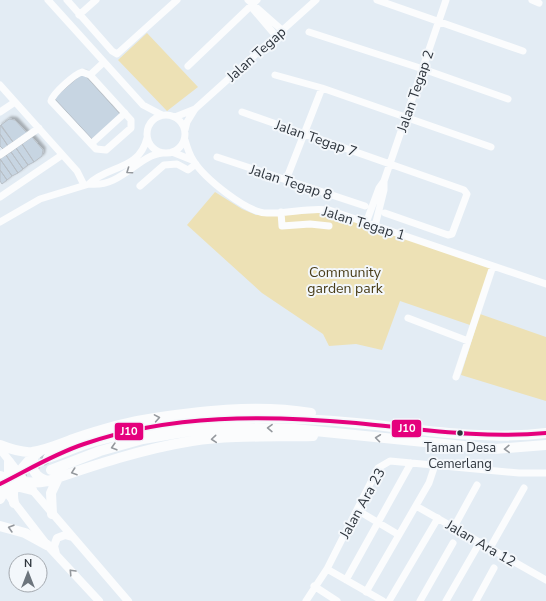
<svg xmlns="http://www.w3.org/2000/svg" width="546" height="601" viewBox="0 0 546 601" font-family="'Nunito Sans',sans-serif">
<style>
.green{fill:#ede1b5}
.building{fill:#c7d5e2;stroke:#b8bfc6;filter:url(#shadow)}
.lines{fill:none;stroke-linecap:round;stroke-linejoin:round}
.highway-tunnel{stroke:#bfc7cf;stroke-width:10;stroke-dasharray:10 5;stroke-linecap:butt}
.minor{stroke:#fbfcfd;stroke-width:7}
.major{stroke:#fbfcfd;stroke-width:8}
.highway{stroke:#fbfcfd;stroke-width:10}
.bus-1-casing{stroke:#f3f7fb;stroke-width:7}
.bus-1{stroke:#e5007d;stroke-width:4}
.oneway{stroke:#94989d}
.bus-dot{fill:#2e353d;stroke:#f3f7fb;stroke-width:1.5}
.labels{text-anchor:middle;stroke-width:4;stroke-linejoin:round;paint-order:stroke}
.bus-label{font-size:13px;fill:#2e353d;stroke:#f3f7fb}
.street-label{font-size:14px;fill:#2e353d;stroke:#f3f7fb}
.park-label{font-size:14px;fill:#493d18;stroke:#f3f7fb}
.line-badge{stroke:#f3f7fb;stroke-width:1.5}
.badge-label{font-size:11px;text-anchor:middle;font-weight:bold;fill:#fff}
</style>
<defs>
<filter id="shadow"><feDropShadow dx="2.5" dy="-2.5" stdDeviation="1" flood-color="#0004"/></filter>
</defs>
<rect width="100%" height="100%" fill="#e3ecf4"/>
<path class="green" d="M147,33L198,87L167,111L118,60Z
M215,192L242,209L256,215L318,213L336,216L394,234L490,268L470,325L400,301L382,350L356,344L329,346L323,334L262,293L187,225Z
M480,314L546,337V401L461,375Z"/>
<path class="building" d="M83,73L121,115L93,140L54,98Z
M9,119L15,120L27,133L13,142L1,125Z
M0,125L13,142L8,146L0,134Z
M0,134L8,146L3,149L0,146Z
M32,137L43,150L42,156L34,162L22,144Z
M22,144L34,162L28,165L16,148Z
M16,148L28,165L23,169L11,152Z
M11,152L23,169L18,173L6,155Z
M6,155L18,173L12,176L0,159Z
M0,159L12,176L7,180L0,170Z
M0,170L7,180L2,184L0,181Z"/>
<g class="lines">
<path class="highway-tunnel" d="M16,476L48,458"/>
<path class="minor" d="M48,0L143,105L162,115
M67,0L112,51L117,54L177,0
M248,0L282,30
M377,0L523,51
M532,0L539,3
M253,9L276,36
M79,15L96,0
M309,32L423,69L508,99
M188,66L257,0
M82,72L90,75L131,120V128L106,150L96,149L51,101C53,93 75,74 82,72Z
M90,75L104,62
M275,75L322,88L491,147
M0,85L77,171L84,185
M0,112L15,102
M242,112L464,190L467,194L452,234L448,235L385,213
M147 134a19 19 0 1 1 38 0a19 19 0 1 1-38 0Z
M175,117L195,109
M185,130L187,122L195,109L316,0
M185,140C187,147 189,154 193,160C204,178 247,213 267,213C288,214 308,207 329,210L546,284
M91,144L125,113
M172,152L192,160
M0,155L39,128
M217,157L365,206
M286,180L322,88
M89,184C108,165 139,171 147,138
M140,186L164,165L177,164L188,170L196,164
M0,197L62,155
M281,212L282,226L310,224L329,226
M0,222L40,199L89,184C122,188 137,155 163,153
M366,223L379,188L384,181L446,0
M375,226L384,190V181
M408,318L468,341
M456,377L493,266
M416,506L546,580
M357,510L399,535
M454,527L477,485
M490,548L524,488
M327,569L383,601
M346,580L411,463
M314,586L337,601
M366,592L429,483L435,465
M306,601L327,569L378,468L390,461L519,473H546
M389,601L438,518
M420,601L453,543
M446,601L480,542
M476,601L494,568"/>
<path class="major" d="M0,449L22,477
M0,484L47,545L99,601
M29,486L128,601
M56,554L54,546L57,538L65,535L72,537"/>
<path class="highway" d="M0,445C10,449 21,453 32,452C47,450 62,443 76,438C97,431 120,424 143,420C197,411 256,404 311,413
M34,455C30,470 35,477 48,481
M48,458C64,453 80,445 96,441C183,417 267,414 356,423C419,429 483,441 546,433
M51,470L100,451L143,439L190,431L238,428L295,429L494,449L546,445
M0,476C15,482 33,484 48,481C95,465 142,449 192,441C232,435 273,437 313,436
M16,486L32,490
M0,499L9,482V462
M14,503C9,481 24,463 40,451
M52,514L51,493L58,478
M0,526L25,533L47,545"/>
<g class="bus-1-casing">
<path id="bus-1" d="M0,484C28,470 54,454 84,444C171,414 266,415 356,423C420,429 482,439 546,433"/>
</g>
<use href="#bus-1" class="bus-1"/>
</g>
<defs><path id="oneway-chevron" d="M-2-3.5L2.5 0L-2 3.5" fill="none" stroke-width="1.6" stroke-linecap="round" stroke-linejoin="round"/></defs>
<g class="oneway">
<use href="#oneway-chevron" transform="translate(129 171) rotate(145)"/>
<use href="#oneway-chevron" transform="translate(157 418) rotate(-10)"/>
<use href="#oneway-chevron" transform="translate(270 428) rotate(-179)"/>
<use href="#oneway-chevron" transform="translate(378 438) rotate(-173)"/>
<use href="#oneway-chevron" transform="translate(214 439) rotate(175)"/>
<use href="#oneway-chevron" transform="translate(114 447) rotate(164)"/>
<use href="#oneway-chevron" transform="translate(507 449) rotate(178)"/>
<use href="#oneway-chevron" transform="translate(74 472) rotate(161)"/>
<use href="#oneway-chevron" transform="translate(11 528) rotate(-164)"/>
<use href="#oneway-chevron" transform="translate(72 572) rotate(-133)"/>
</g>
<circle class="bus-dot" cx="460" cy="433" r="3.5"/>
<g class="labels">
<g class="bus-label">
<text x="460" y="452">Taman Desa<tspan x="460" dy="16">Cemerlang</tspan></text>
</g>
<g class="street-label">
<text transform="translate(256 54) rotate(-42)" y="5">Jalan Tegap</text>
<text transform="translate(415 91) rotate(-71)" y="5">Jalan Tegap 2</text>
<text transform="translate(316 138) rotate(19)" y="5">Jalan Tegap 7</text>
<text transform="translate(291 182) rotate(18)" y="5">Jalan Tegap 8</text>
<text transform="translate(364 223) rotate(17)" y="5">Jalan Tegap 1</text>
<text transform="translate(362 503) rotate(-61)" y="5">Jalan Ara 23</text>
<text transform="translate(481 543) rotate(30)" y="5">Jalan Ara 12</text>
</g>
<g class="park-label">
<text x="345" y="277">Community<tspan x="345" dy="16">garden park</tspan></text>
</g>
</g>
<g class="line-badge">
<rect x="391" y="419" width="31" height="19" rx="4" fill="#e5007d"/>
<rect x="114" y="422" width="30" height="19" rx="4" fill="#e5007d"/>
</g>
<g class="badge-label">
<text x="407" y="432">J10</text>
<text x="129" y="435">J10</text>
</g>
<g transform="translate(28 573)"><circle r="19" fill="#f3f7fb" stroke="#a4a9af"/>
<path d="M0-3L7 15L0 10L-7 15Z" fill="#6d757d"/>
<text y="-6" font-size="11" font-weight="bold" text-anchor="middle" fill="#2e353d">N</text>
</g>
</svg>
